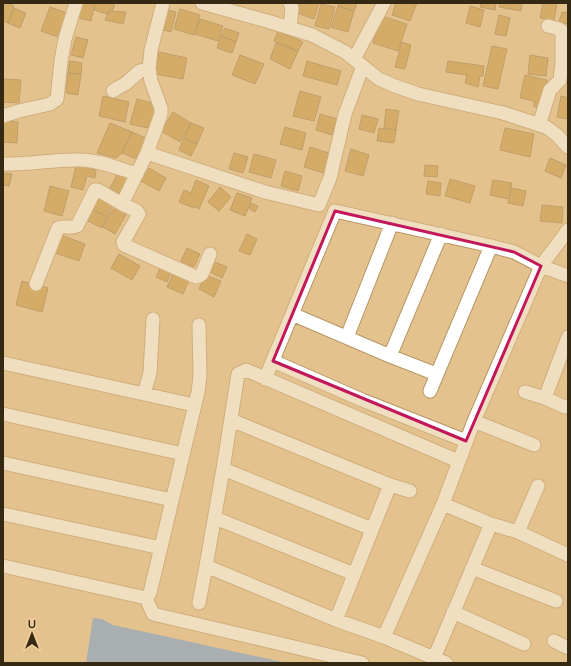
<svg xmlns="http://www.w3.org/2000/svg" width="571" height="666" viewBox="0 0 571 666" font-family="'Varela Round',sans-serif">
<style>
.water{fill:#6294db}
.building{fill:#c49139;stroke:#927241}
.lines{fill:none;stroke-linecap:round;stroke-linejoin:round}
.minor-casing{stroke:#b79664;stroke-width:15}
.minor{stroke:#fff;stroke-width:13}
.marked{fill:none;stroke:#c2185b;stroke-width:3;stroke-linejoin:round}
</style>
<rect width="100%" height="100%" fill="#e4c28e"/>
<path class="water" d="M93,618L102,619L113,625L287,663H86Z"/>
<path class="building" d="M3,3L12,4L14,8L8,23L3,21Z
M78,3H95L91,21L75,17Z
M95,3H115L113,10H109L107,14L94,10Z
M300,3H319L314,19L297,13Z
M339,3H357L354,11L338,6Z
M396,3H417L410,21L392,15Z
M481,3H496L495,10L480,7Z
M500,3H522L521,11L499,7Z
M543,3H557L554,21L540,18Z
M321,4L335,7L329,29L315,26Z
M338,6L354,11L348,32L331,27Z
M470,6L484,10L480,27L466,23Z
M50,7L70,14L61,38L41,31Z
M14,8L26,13L20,28L8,23Z
M164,9L176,12L171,32L159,29Z
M180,9L200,15L194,35L174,29Z
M109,11L126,12L123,24L105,20Z
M562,12L568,13V24L559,22Z
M499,15L510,18L506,36L495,34Z
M382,16L407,24L398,51L373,43Z
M200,19L223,26L218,41L195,34Z
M225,28L239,33L236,42L221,36Z
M278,31L303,42L298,51L274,41Z
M221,36L236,42L232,53L217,48Z
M76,37L88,40L83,58L71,55Z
M402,42L411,45L405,69L395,67Z
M276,43L298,51L290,69L270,59Z
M492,46L507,49L498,89L483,86Z
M159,52L187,58L183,79L155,74Z
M240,55L264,64L255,84L232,75Z
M530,55L548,58L546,76L528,74Z
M70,61L82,63L81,74L68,73Z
M307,61L341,71L337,85L303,76Z
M448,61L484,66L483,76H480L478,87L465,83L467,75L446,72Z
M68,73L81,74L78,95L66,93Z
M525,75L547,80L545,107H534V101L520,98Z
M3,79L21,80L19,103L3,102Z
M300,91L321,97L314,121L293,116Z
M103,96L129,102L125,122L99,116Z
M561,96L568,98V119L557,117Z
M137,99L160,105L153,129L130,124Z
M386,109L399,111L396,130L384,128Z
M173,112L191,123L180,142L161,131Z
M320,114L337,119L332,135L316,130Z
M362,115L378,119L374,133L359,129Z
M3,121L18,122L17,143L3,142Z
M110,123L132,132L122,153L116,158L97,153Z
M191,123L204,128L197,144L184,138Z
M285,127L306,133L302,150L280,144Z
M379,128L396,130L394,143L377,141Z
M505,128L534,134L530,157L500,150Z
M132,132L148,139L139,160L122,153Z
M184,138L197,144L191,156L179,150Z
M310,147L329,153L324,173L304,167Z
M351,149L369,155L363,176L345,171Z
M234,153L248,157L243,173L229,169Z
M254,154L276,160L271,178L249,172Z
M550,158L566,165L561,178L545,171Z
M77,161L90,164L89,169L96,170L95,178L87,176L83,190L71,187Z
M425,165L438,166L437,177L424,176Z
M149,168L166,178L159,191L141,181Z
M285,171L302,176L298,191L281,186Z
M3,173L12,174L9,186L3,185Z
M118,173L131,180L123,195L110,188Z
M450,179L475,186L470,203L445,196Z
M196,180L209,186L199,209L194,206V208L179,202L184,190L191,193Z
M493,180L512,183L509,199L490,195Z
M428,181L441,183L440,196L426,194Z
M50,186L69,191L62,216L44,211Z
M220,187L231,197L219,211L208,202Z
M511,188L526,191L523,206L508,203Z
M237,193L252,198L245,216L230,210Z
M97,197L113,205L107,217L91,209Z
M251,203L258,206L255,212L249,209Z
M116,204L128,211L115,234L103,227Z
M542,205L563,207L562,223L540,221Z
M91,209L107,217L102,228L86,220Z
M247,234L257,239L250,255L239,251Z
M61,235L85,244L79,261L55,253Z
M187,248L200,254L194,267L181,261Z
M119,254L140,266L132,280L111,268Z
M212,261L227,267L222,278L208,271Z
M163,262L173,267L167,282L156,277Z
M175,269L191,276L183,294L167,287Z
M208,276L221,281L214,297L199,289L203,280L206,281Z
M22,281L48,288L42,312L16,305Z"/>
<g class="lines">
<g class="minor-casing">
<path id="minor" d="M163,3L151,50L149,69L151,81L161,108V114L147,153L122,204L137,211L139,214L123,242L124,245L196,277L199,276L202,274L210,254
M202,3L267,21L312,35L345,52L379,79L395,86L418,94L503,113L546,127L557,135L568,147
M290,3L292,8L290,28
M354,59L384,3
M113,91L119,87L125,84L140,71L149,69
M3,116L19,111L50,104L57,99L61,61L65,39L76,3
M539,125L550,90L560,80L562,62V31L559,29L548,26
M147,153L265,192L319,205L330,178L345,114L363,66
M3,164C29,165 54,159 80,160C99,160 119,169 137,174
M36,284L58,228C63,225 71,229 77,226L95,190H98L122,204
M292,314L390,356L436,374
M199,325L200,376L198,392L150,593L146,598L153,614L362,663
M347,337L392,223
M390,356L441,234
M273,361L362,400L466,441
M3,363L194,405
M265,379L335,211L491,246L514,252L541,266L568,276
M430,391L491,246
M525,392L545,398L565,407
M144,394L150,373L153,319
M545,398L568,337
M3,414L183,454
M231,420L390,485L410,491
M474,421L534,445
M458,461L246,370L238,374L223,469L206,566L336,620L384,637L443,504L474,421L541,266L568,230
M3,463L172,500
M223,469L372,529
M443,504L491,524L518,532L568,555
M3,514L161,548
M215,518L354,574
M518,532L538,486
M3,566L146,598
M472,568L556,601
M199,603L206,566
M453,612L524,644
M336,620L390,485
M384,637L446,663
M554,641L568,648
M434,658L491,524"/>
</g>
<use href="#minor" class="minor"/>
</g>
<path d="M0 0H571V666H0ZM335,211L514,252L541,266L466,441L273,361Z" fill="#e4c28e" fill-opacity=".55" fill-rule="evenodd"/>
<path class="marked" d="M335,211L514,252L541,266L466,441L273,361Z"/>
<rect width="571" height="666" fill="none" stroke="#362914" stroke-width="8"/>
<g transform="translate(32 634)" stroke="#f1cf9b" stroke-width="3" paint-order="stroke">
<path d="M0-3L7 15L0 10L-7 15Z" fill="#362914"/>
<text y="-6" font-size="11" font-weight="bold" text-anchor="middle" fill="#362914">U</text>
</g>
</svg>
